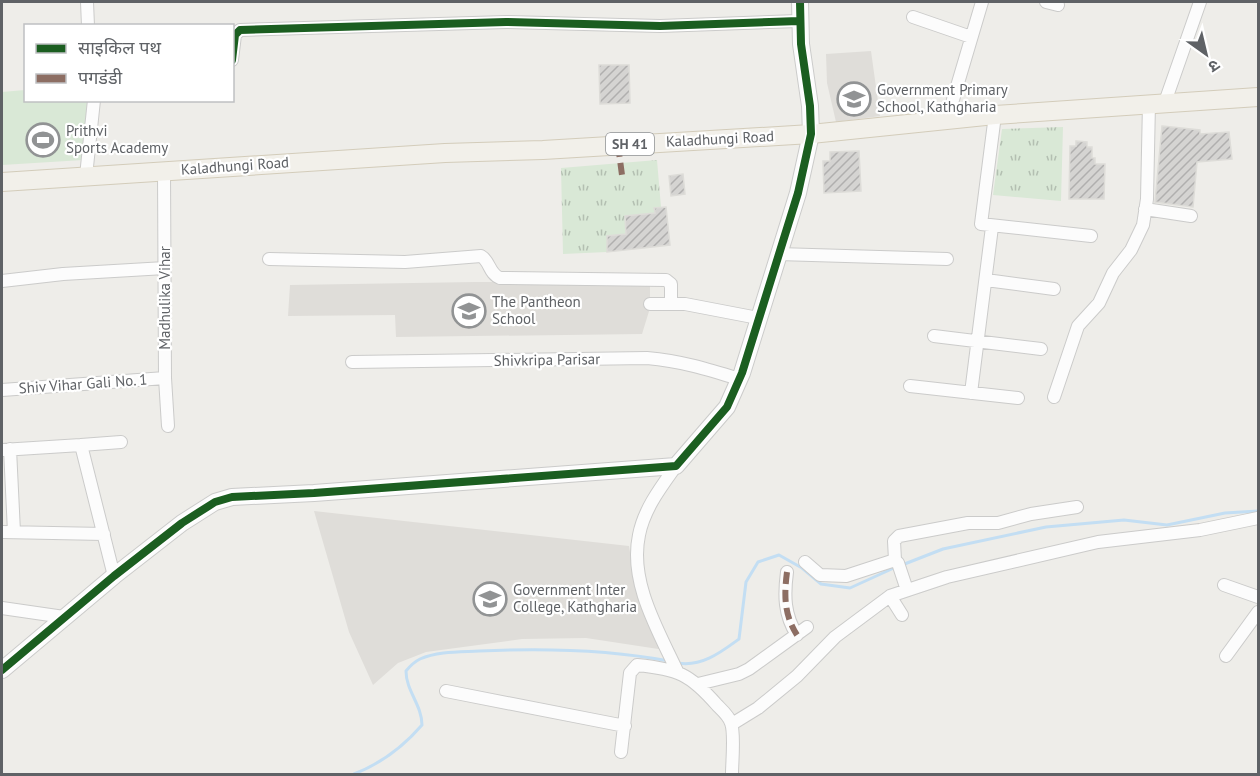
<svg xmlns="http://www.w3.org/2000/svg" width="1260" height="776" viewBox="0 0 1260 776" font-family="'PT Sans','Noto Sans Devanagari',sans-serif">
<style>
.education{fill:#dfddd9}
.grass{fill:url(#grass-tufts)}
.garden{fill:#d9e8d6}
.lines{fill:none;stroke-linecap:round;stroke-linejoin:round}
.stream{stroke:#c3def3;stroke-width:3}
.building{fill:url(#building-hatch);stroke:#dddcd8;stroke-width:1.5}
.street-casing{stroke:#cbcbca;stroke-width:14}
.secondary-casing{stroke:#cbcbca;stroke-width:18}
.primary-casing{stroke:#d3ccba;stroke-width:20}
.street{stroke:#fcfcfc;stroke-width:12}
.secondary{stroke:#fcfcfc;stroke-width:16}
.primary{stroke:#f2f0ea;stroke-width:18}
.quiet{stroke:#8d6e63;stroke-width:6;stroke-dasharray:12 6;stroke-linecap:butt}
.cycleway-casing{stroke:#fff;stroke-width:11}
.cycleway{stroke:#1b5e20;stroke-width:8}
.labels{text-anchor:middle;stroke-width:4.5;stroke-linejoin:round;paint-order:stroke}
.shield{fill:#fff;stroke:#8f9194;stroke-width:1.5}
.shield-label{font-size:14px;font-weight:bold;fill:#5f6266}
.poi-label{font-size:15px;fill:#5f6266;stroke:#fff;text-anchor:start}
.street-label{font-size:15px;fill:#5f6266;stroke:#fff}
</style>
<defs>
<pattern id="grass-tufts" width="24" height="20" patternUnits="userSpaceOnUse" patternTransform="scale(1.5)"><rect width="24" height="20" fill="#d9e8d6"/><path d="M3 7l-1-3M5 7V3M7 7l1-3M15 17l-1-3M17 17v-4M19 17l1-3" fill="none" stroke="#b3bfb1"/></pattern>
<pattern id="building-hatch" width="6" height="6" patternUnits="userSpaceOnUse" patternTransform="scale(1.5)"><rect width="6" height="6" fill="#d5d4d2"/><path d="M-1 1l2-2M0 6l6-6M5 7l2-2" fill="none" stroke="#b0afae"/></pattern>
</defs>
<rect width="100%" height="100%" fill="#eeede9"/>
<path class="education" d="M871,51L880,116L836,122L827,83L826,54Z
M475,282H650V308L642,334L396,337L395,315L288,316L290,285Z
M314,511L629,546L635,583L665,650L586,638L522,639L426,652L398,663L373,685L349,632Z"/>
<path class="grass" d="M1063,127L1061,201L993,195L1002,129Z
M657,160L661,207L655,208V213L625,216L626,234L607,236V252L563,254L561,168Z"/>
<path class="garden" d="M25,90L26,100L87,101L83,160L2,165V92Z"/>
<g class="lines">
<path class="stream" d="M902,565L943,549L1046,527L1124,520L1167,525L1225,513L1258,511
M678,663C702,667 721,652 739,639L746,582L758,562L779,555L802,568L821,584L850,588L896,567
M354,774C380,764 403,747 422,725C422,705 406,691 406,671C410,666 414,662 420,659C438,651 460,652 479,651C543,648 606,649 669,661"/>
</g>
<path class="building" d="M599,65H629L630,103L600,104Z
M1162,126L1200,130V134L1229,132L1232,159L1197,162L1193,207L1155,202Z
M1076,141L1087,142V147H1092V158H1095V164H1105L1104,199H1069L1070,146H1076Z
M859,151L861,191L824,193L823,161H830V152Z
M683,174L685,194L671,196L669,176Z
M666,207L670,245L607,252V236L626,234L625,216L655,213L654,208Z"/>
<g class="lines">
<g class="street-casing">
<path id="street" d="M87,2L88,26
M1046,2L1058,5
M913,17L971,37
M232,60L235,35L240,30L506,22L660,26L799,21
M1165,102L1200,2
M995,115L981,224L1091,236
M947,120L982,2
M164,171L165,378L168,426
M86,176L94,100
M1145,209L1191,216
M778,254L947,259
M269,259L405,262L481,256C490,261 489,274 500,278L666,280L671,284V304
M986,280L1054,289
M2,281L63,274L165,268
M650,304H685L758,318
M934,336L1041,349
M352,362L647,358C681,361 707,369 739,379
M910,386L1018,398
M2,390L165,378
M971,393L992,227
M1054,397L1078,326L1099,303L1113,273L1131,250L1143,225L1147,199L1149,103
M81,445L121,442
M10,449L14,532
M2,450L81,445L114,576
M676,466C661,487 644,509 639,535C629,582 658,630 677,671
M2,532L104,534
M895,560L894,541L899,536L968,523H998L1031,514L1077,507
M805,562L820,575L846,576L895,560L898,563L907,590
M787,572C784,595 784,615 797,635
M1224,585L1258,597
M890,596L902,615
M2,608L64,617
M1226,656L1258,612
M698,684L739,674L749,669L807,627
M446,691L625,726
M732,724L758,708L797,676L835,637L890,596L947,577L1098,542L1200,530L1258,518
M621,752L630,673L637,665C678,669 690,674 717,705C722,710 729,716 731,723C735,733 732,762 732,774"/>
</g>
<g class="secondary-casing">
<path id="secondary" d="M2,670L114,576L182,523L215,502L232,497L314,493L676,466L727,407L742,373L798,193L811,134L810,106L801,44L800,2"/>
</g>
<g class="primary-casing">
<path id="primary" d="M2,182L445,153L543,150L811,134L995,115L1258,97"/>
</g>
<use href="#street" class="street"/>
<use href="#secondary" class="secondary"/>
<use href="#primary" class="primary"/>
<path class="quiet" d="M618,145L622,175
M787,572C784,595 784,615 797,635"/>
<g class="cycleway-casing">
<path id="cycleway" d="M232,60L235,35L240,30L506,22L660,26L799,21
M2,670L114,576L182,523L215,502L232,497L314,493L676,466L727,407L742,373L798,193L811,134L810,106L801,44L800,2"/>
</g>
<use href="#cycleway" class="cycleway"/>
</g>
<defs>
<g id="school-ring" transform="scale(1.725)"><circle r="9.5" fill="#fff" stroke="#919394" stroke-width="1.5"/><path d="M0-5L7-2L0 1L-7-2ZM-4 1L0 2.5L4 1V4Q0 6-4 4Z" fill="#919394"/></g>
<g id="stadium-ring" transform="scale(1.725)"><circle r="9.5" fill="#fff" stroke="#919394" stroke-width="1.5"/><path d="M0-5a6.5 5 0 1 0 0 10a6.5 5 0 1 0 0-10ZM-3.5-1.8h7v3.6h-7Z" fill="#919394"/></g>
</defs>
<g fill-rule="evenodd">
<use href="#school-ring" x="854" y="99"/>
<use href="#stadium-ring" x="43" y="140"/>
<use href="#school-ring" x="469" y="311"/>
<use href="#school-ring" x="490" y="599"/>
</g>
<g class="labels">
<rect class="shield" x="606" y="133" width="48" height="22" rx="4.5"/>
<g class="shield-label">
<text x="630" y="149">SH 41</text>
</g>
<g class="poi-label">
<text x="877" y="95">Government Primary<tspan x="877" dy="17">School, Kathgharia</tspan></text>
<text x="66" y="136">Prithvi<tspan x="66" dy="17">Sports Academy</tspan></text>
<text x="492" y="307">The Pantheon<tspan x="492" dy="17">School</tspan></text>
<text x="513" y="595">Government Inter<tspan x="513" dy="17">College, Kathgharia</tspan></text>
</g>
<g class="street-label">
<text transform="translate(720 139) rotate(-3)" y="5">Kaladhungi Road</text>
<text transform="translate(235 166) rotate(-4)" y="5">Kaladhungi Road</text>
<text transform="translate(165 298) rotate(-90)" y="5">Madhulika Vihar</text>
<text transform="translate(547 360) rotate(-1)" y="5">Shivkripa Parisar</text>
<text transform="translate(83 384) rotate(-4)" y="5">Shiv Vihar Gali No. 1</text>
</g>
</g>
<rect width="1260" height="776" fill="none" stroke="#5f6266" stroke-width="6"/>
<rect x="24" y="24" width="210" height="78" fill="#ffffff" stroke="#bfc0c2" stroke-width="1.5"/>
<rect x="36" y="44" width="30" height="9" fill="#1b5e20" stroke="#bfc0c2" stroke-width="1.5"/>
<text x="78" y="54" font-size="18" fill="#5f6266">साइकिल पथ</text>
<rect x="36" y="74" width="30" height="9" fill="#8d6e63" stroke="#bfc0c2" stroke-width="1.5"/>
<text x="78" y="84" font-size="18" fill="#5f6266">पगडंडी</text>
<g transform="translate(1206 54) rotate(146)" stroke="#ffffff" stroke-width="4.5" paint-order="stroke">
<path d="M0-4.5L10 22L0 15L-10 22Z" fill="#5f6266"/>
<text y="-9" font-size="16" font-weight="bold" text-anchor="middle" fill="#5f6266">उ</text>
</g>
</svg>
